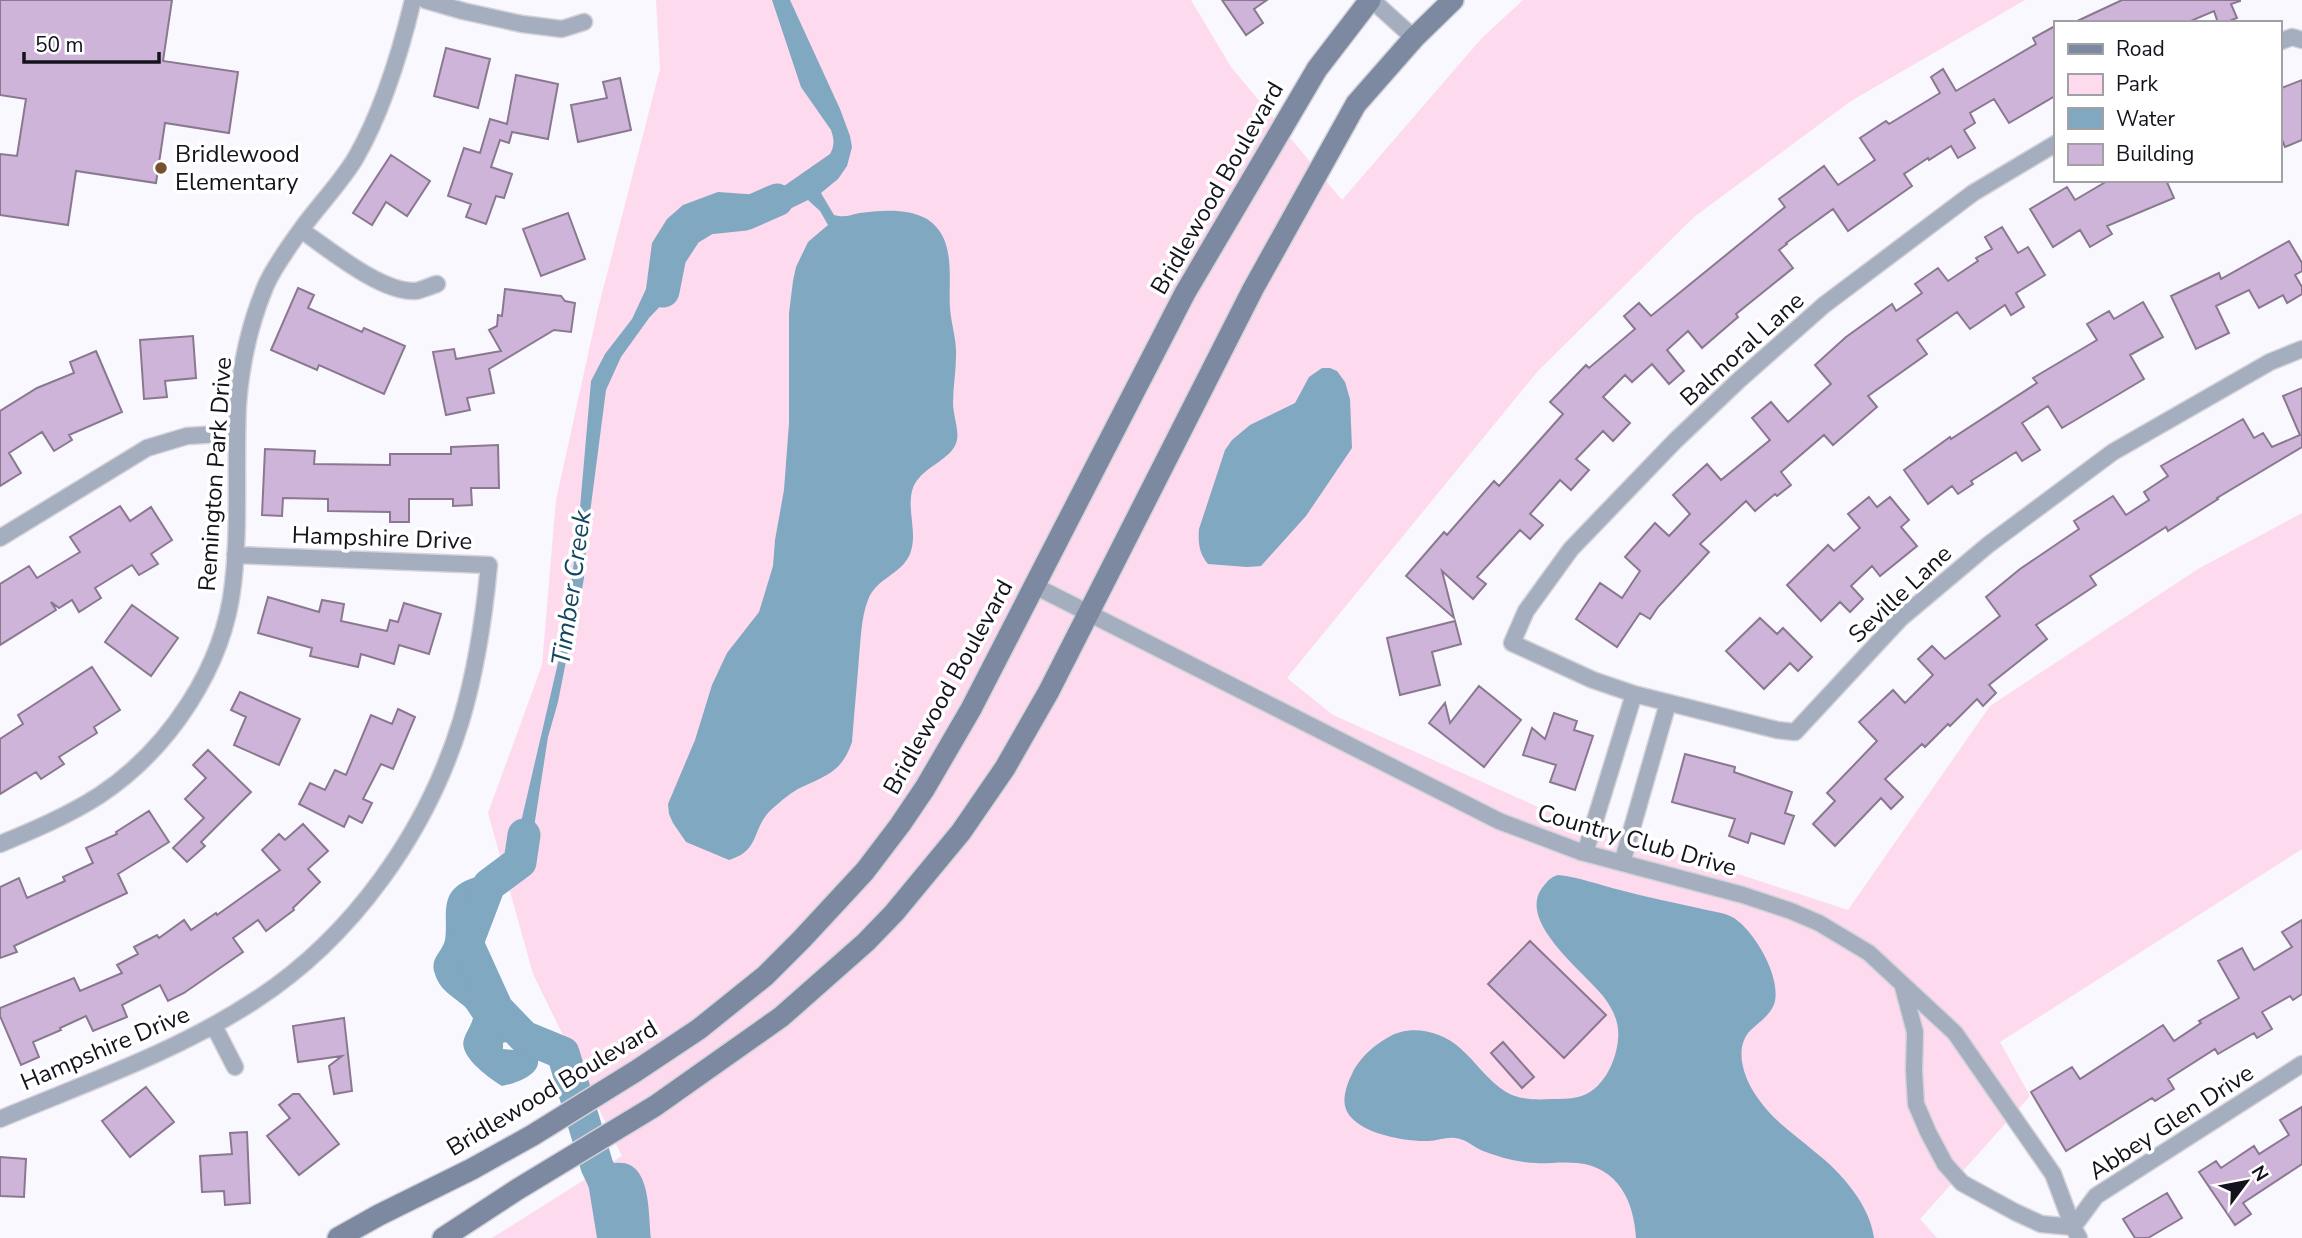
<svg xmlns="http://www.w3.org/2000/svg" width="2302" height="1238" viewBox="0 0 2302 1238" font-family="'Nunito Sans',sans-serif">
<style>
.green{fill:#fddaed}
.water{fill:#80a8c1}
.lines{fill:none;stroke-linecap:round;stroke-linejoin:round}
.river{stroke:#80a8c1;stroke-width:33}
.building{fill:#ceb4d8;stroke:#8a7890;stroke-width:2}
.street-casing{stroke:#d4d3da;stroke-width:19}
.secondary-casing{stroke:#d4d3da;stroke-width:24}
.street{stroke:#a5aebe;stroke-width:16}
.secondary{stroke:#7c89a0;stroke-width:21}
.poi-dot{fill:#76522c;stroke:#fff;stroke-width:2.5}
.labels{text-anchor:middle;stroke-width:7;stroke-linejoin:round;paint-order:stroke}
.poi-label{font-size:24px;fill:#14131d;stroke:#fff;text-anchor:start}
.street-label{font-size:24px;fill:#14131d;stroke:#fff}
.water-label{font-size:26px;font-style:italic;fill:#134761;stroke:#fff}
</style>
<rect width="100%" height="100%" fill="#f9f8fe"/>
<path class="green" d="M656,0H1191L1231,67L1342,200L1481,39L1523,0H2025L1851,101L1694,217L1537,372L1287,678L1333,715L1547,811L1848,910L1990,706L2198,569L2302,513V849L2000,1042L2030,1096L1920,1219L1937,1238H492L622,1156L533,974L488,813L542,665L556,500L598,309L660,69Z"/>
<path class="water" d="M772,0H790L840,109L850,136L852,147L847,166L838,179L821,193L834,215C844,218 850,215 860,213C880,210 909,208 927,219C957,238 948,279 950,308C951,324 957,340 956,356C956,371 953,387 953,403C953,415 959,429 957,440C953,461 918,467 912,491C907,512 918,533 910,554C901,575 876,578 868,600C861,618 861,638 859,657C857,685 854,714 852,742C842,771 828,775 802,787C791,792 781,801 772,809C751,828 761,851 729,860L686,842L673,823L669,814L668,804L695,740L712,685L727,653L759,612L773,566L775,540L784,490L789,423V313L793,281L796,267L808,242L828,225L820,211L808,200L763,222L750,220L733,212L715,211L702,215L691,223L676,243L669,297L649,318L621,357L606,390L587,536L584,578L573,639L568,651L558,702L548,737L530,853L521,865L495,876L491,879L489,885L482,958L471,972L472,985L477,993L490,1003H495L502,997C513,1005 520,1019 522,1032L519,1037L503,1043V1049L535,1052C548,1072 518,1083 502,1086C489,1078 458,1056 464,1039C466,1032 471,1026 473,1018C470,1014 467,1008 463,1005C451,995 440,990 435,974C429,958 442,953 445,940C448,923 441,901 455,888C478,866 523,882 518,835L561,650L570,592L578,531L591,381L605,354L632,319L646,289L652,243L667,219L683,205L718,192L760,195L772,192L784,186L830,154C835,145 834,139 831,130L801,87Z
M1322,368H1330L1337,371L1345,382L1350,399L1352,448L1306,516L1261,566L1247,567L1208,564C1199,553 1198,543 1199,529L1225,450L1232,440L1250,425L1295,403L1309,377Z
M1558,875C1579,877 1599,885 1620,890C1646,897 1672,902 1698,908C1709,911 1724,912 1734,918C1755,932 1780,975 1775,1001C1772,1015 1757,1023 1748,1033C1734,1052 1745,1080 1757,1097C1773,1121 1794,1134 1815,1152C1841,1172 1870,1205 1874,1238H1636C1634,1201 1618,1167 1577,1163C1559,1161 1541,1165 1524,1162C1510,1160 1496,1156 1483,1151C1473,1147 1467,1139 1455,1138C1446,1137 1437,1141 1428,1141C1406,1142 1351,1133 1345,1106C1343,1097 1347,1084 1351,1076C1358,1059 1372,1047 1387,1038C1409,1024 1440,1030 1460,1048C1476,1062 1487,1080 1506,1092C1520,1100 1536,1100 1552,1099C1560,1099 1570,1099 1578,1097C1602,1092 1616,1062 1618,1040C1620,1023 1613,1009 1603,996C1585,973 1517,922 1542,888C1547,882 1550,877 1558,875Z
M606,1159L610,1164C652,1153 648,1212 651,1238H597L586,1170Z"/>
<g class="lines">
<path class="river" d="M663,291L670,256L687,230L707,218L745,214L777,200
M524,835L520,862L489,885L467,943L497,1009L524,1037L563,1053L597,1166L631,1238"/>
</g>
<path class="building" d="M0,0H172L163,61L238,72L229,133L165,123L156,183L76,171L68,225L0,215V154L17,156L26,99L0,95Z
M1222,0H1267L1254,9L1263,23L1246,35Z
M2122,0H2240V1L2231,4L2237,18L2224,23H2218L2214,11L2186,23H2073Z
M2055,26V96L2009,123L1994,99L1970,113L1975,123L1964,130L1975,148L1958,158L1951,146L1929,160L1928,158L1904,174L1912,186L1848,231L1833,209L1786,243L1787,244L1779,250L1793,268L1736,314L1738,317L1702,348L1688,331L1667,350L1684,371L1669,384L1652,364L1632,382L1625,375L1603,397L1630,423L1613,441L1603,431L1576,459L1589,470L1571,490L1560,480L1530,514L1543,525L1530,539L1520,530L1477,577L1486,584L1473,599L1442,571L1454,618L1406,576L1444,532L1447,535L1494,481L1499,486L1563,414L1550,402L1586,365L1589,368L1635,329L1624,316L1639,303L1651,316L1785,207L1779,199L1824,166L1838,185L1875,160L1860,138L1886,121L1889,124L1940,93L1931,77L1943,69L1956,91L2036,44L2033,38Z
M446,48L490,59L478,108L434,96Z
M516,75L558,84L548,139L512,132L509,143L500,140L491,167L512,174L504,198L496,196L486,224L466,217L471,204L448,196L464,148L480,153L490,119L507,124Z
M620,78L631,130L578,142L571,105L607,98L603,82Z
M2302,80V140L2285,147L2279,132V89Z
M391,155L430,181L407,216L386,202L372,225L353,213Z
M2109,180H2166L2174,198L2107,226L2112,234L2090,247L2080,230L2053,247L2030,209L2067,187L2075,200Z
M568,213L585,259L541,276L523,229Z
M2002,227L2018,253L2028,247L2045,275L2016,293L2024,307L2011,315L2005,305L1970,329L1957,312L1917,340L1927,354L1868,396L1877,407L1833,445L1824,435L1781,472L1791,485L1777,496L1775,494L1755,511L1746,501L1700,544L1709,552L1658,607L1650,619L1640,613L1617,647L1576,619L1600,583L1622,598L1640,571L1625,557L1655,523L1669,536L1690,514L1673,495L1707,464L1721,480L1770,440L1752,418L1771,402L1788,422L1831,384L1815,365L1846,337L1892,304L1896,311L1922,293L1915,284L1938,268L1948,281L1978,261L1976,258L1992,249L1985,237Z
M2289,241L2302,263V271L2295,275L2302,287V294L2287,303L2283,295L2259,308L2249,290L2216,306L2229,333L2196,349L2171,296L2219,273L2221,279Z
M298,288L314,295L308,308L362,332L364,328L405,346L384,394L319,365L317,370L271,350Z
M505,289L561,296L565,301L575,303L571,332L554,330L489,369L494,393L467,398L470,410L446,415L433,352L454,349L456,359L501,351L489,330L497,326L498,315L502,316Z
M2143,302L2163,337L2130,355L2144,379L2062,428L2048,406L2022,423L2040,450L2022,461L2016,452L1971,481L1973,484L1958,494L1952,486L1928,504L1904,470L1950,437L1951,439L2037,383L2033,378L2097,340L2087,324L2109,311L2114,319Z
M193,336L196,378L165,381L167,397L144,399L140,340Z
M96,351L122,412L69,435L72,440L54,451L42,432L9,453L21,473L0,486V411L37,388L74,373L70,362Z
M2302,388V447L2217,498L2218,499L2168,531L2166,527L2090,576L2096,585L2036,625L2047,639L1989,685L1996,693L1983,706L1977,699L1950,726L1948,724L1925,747L1922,744L1885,779L1903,797L1891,809L1881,798L1835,846L1813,824L1835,801L1827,793L1877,741L1859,722L1893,690L1905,703L1933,675L1918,659L1932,646L1945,659L2000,616L1986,597L2020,569L2079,529L2074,521L2113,496L2126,515L2149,500L2144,492L2168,476L2161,466L2243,419L2254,438L2263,433L2272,447L2300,435L2283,396Z
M498,445L499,488H471L472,505L453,506V499H409V522H390V512L328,511V499L283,498L282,516L262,515L265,449L315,451L314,464L390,465V454H451V447Z
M1869,497L1877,507L1890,497L1909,520L1901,527L1917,546L1880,576L1872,566L1851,586L1863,599L1850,612L1840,602L1821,621L1787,585L1828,545L1834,551L1860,528L1848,514Z
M120,506L130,521L151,507L172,540L151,554L158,564L139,575L132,565L95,588L101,598L79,612L72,600L59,608L51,602L56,610L0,645V584L29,566L37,578L80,552L70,537Z
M268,597L319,612L322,600L344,604L341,621L387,631L390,620L398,622L404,603L441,614L429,654L399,645L394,664L361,654L358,667L310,656L312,648L258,633Z
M132,605L178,638L151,676L105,642Z
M1760,618L1777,634L1783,628L1812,657L1798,671L1790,663L1764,689L1726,651Z
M1455,621L1461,644L1432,652L1440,685L1400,695L1387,638Z
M92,667L120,710L94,727L97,733L59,757L64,764L41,779L36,772L0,794V739L23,724L18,715Z
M1479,686L1521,720L1484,767L1429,723L1445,703L1450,723Z
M240,692L300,719L279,765L234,745L246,717L231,710Z
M398,709L415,717L393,769L381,764L363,799L372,803L362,823L349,816L344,827L299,804L310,783L325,790L335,770L346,775L371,715L392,724Z
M1554,713L1577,721L1574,730L1593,736L1575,790L1550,782L1556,765L1523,755L1532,728L1545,739Z
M208,750L251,792L201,842L205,846L187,862L173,848L204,818L185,799L206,778L193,765Z
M1685,754L1735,767L1734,772L1792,792L1785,813L1794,816L1784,844L1751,833L1748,843L1729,836L1735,819L1672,802Z
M149,811L169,842L118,874L127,893L14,946L17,952L0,958V887L19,878L27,898L65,881L63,877L93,863L86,848L117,834L116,832Z
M303,824L328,851L308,869L320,882L293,908L294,910L266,931L258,920L233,938L243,952L184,993L168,1001L160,985L122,1005L127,1017L93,1031L86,1016L60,1028L61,1030L33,1042L39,1057L21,1065L0,1016V1008L74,978L80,991L122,973L117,965L138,954L134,947L157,935L159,938L184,920L191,930L216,913L217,915L280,870L262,850L279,834L285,840Z
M2302,920V994L2293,1000L2290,996L2262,1012L2272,1029L2257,1038L2254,1033L2218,1054L2215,1049L2168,1079L2174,1089L2155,1101L2152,1098L2066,1151L2031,1092L2072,1067L2080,1079L2163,1025L2174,1041L2201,1023L2199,1021L2239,998L2218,961L2242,948L2254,970L2292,947L2282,932Z
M1530,941L1606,1015L1564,1058L1488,984Z
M344,1018L352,1091L334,1094L329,1066L342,1056L298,1062L293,1026Z
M1503,1042L1534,1077L1522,1088L1491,1053Z
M146,1087L174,1122L130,1157L102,1121Z
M293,1094H299L339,1144L299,1175L267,1136L290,1118L279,1105Z
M2302,1107V1164L2243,1203L2251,1214L2235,1225L2199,1172L2216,1161L2221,1168L2254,1146L2259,1154L2289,1135L2280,1120Z
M247,1132L250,1203L225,1205L224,1191L202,1192L200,1156L232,1154L230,1133Z
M0,1157L26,1159L24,1197L0,1196Z
M2167,1193L2182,1218L2148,1238H2135L2123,1219Z"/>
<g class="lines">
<g class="street-casing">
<path id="street" d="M425,0L463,11L522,24L562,29L584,22
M1372,0L1414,38
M2279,42L2292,37L2302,40
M2055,144L1973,193L1824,305L1738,381L1675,441L1571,549L1526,611L1512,643L1593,680L1634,694L1777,730L1795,732L1900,619L1988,545L2113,452L2270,362L2302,349
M301,230C329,249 381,293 416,291C422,290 430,286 437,284
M0,538L147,448L187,436L237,433
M1035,586L1499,821L1581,852L1743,895L1791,911L1819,923L1869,953L1955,1033L2053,1174L2073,1227L2079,1238
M0,844C34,830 69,815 100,795C169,749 224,667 233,584C240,525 235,463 238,404C241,363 250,323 266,285C274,267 288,248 300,231C317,207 339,185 355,159C383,111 400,54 413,0
M1585,853L1634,694
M1622,863L1668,703
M1903,987L1915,1032L1914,1071L1916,1104L1928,1132L1945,1164L1962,1183L2015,1212L2041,1224L2073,1227
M214,1026L235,1067
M0,1119C86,1083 176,1052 254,1001C352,938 427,832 461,721C476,671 484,618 489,565L235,555
M2073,1227L2096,1196L2302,1064"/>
</g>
<g class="secondary-casing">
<path id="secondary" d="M338,1238L379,1215L472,1169L533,1135L636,1071L699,1029L765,976L802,939L865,871L900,825L925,788L971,709L1185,293L1317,69L1370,0
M443,1238L518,1189L655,1106L781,1017L866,942L894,913L961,832L1005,768L1049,691L1253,289L1356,104L1414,38L1453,0"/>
</g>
<use href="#street" class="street"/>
<use href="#secondary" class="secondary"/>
</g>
<circle class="poi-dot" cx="161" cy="168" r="7"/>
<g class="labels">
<g class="poi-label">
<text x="175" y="162">Bridlewood<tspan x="175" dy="28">Elementary</tspan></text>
</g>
<g class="street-label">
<text transform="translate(1217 188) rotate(-60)" y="8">Bridlewood Boulevard</text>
<text transform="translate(1742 349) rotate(-42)" y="8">Balmoral Lane</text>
<text transform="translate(215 474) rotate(-86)" y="8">Remington Park Drive</text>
<text transform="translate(382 538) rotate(2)" y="8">Hampshire Drive</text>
<text transform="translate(1900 594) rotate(-43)" y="8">Seville Lane</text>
<text transform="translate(948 687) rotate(-61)" y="8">Bridlewood Boulevard</text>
<text transform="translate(1637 840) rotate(16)" y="8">Country Club Drive</text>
<text transform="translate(105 1048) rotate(-23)" y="8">Hampshire Drive</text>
<text transform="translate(552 1088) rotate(-31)" y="8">Bridlewood Boulevard</text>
<text transform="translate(2171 1122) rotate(-33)" y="8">Abbey Glen Drive</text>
</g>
<g class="water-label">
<text transform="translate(571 588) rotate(-82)" y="9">Timber Creek</text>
</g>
</g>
<rect x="2054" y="21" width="228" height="161" fill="#ffffff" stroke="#a1a1a5" stroke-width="2"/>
<rect x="2068" y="44" width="35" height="10" fill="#7c89a0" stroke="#a1a1a5" stroke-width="2"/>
<text x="2116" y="56" font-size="21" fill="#14131d">Road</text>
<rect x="2068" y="74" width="35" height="21" fill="#fddaed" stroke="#a1a1a5" stroke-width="2"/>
<text x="2116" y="91" font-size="21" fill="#14131d">Park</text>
<rect x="2068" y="108" width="35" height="21" fill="#80a8c1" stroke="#a1a1a5" stroke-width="2"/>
<text x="2116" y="126" font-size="21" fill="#14131d">Water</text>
<rect x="2068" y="144" width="35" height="21" fill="#ceb4d8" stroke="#a1a1a5" stroke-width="2"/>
<text x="2116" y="161" font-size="21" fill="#14131d">Building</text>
<g transform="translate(2246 1182) rotate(58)" stroke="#ffffff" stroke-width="5" paint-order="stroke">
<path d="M0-5L12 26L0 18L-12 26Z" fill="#14131d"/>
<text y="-10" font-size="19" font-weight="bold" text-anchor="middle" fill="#14131d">N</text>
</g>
<path d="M24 52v10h135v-10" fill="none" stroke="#14131d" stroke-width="3.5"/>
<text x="35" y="52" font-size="21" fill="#14131d" stroke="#ffffff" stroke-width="5" paint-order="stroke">50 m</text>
</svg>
